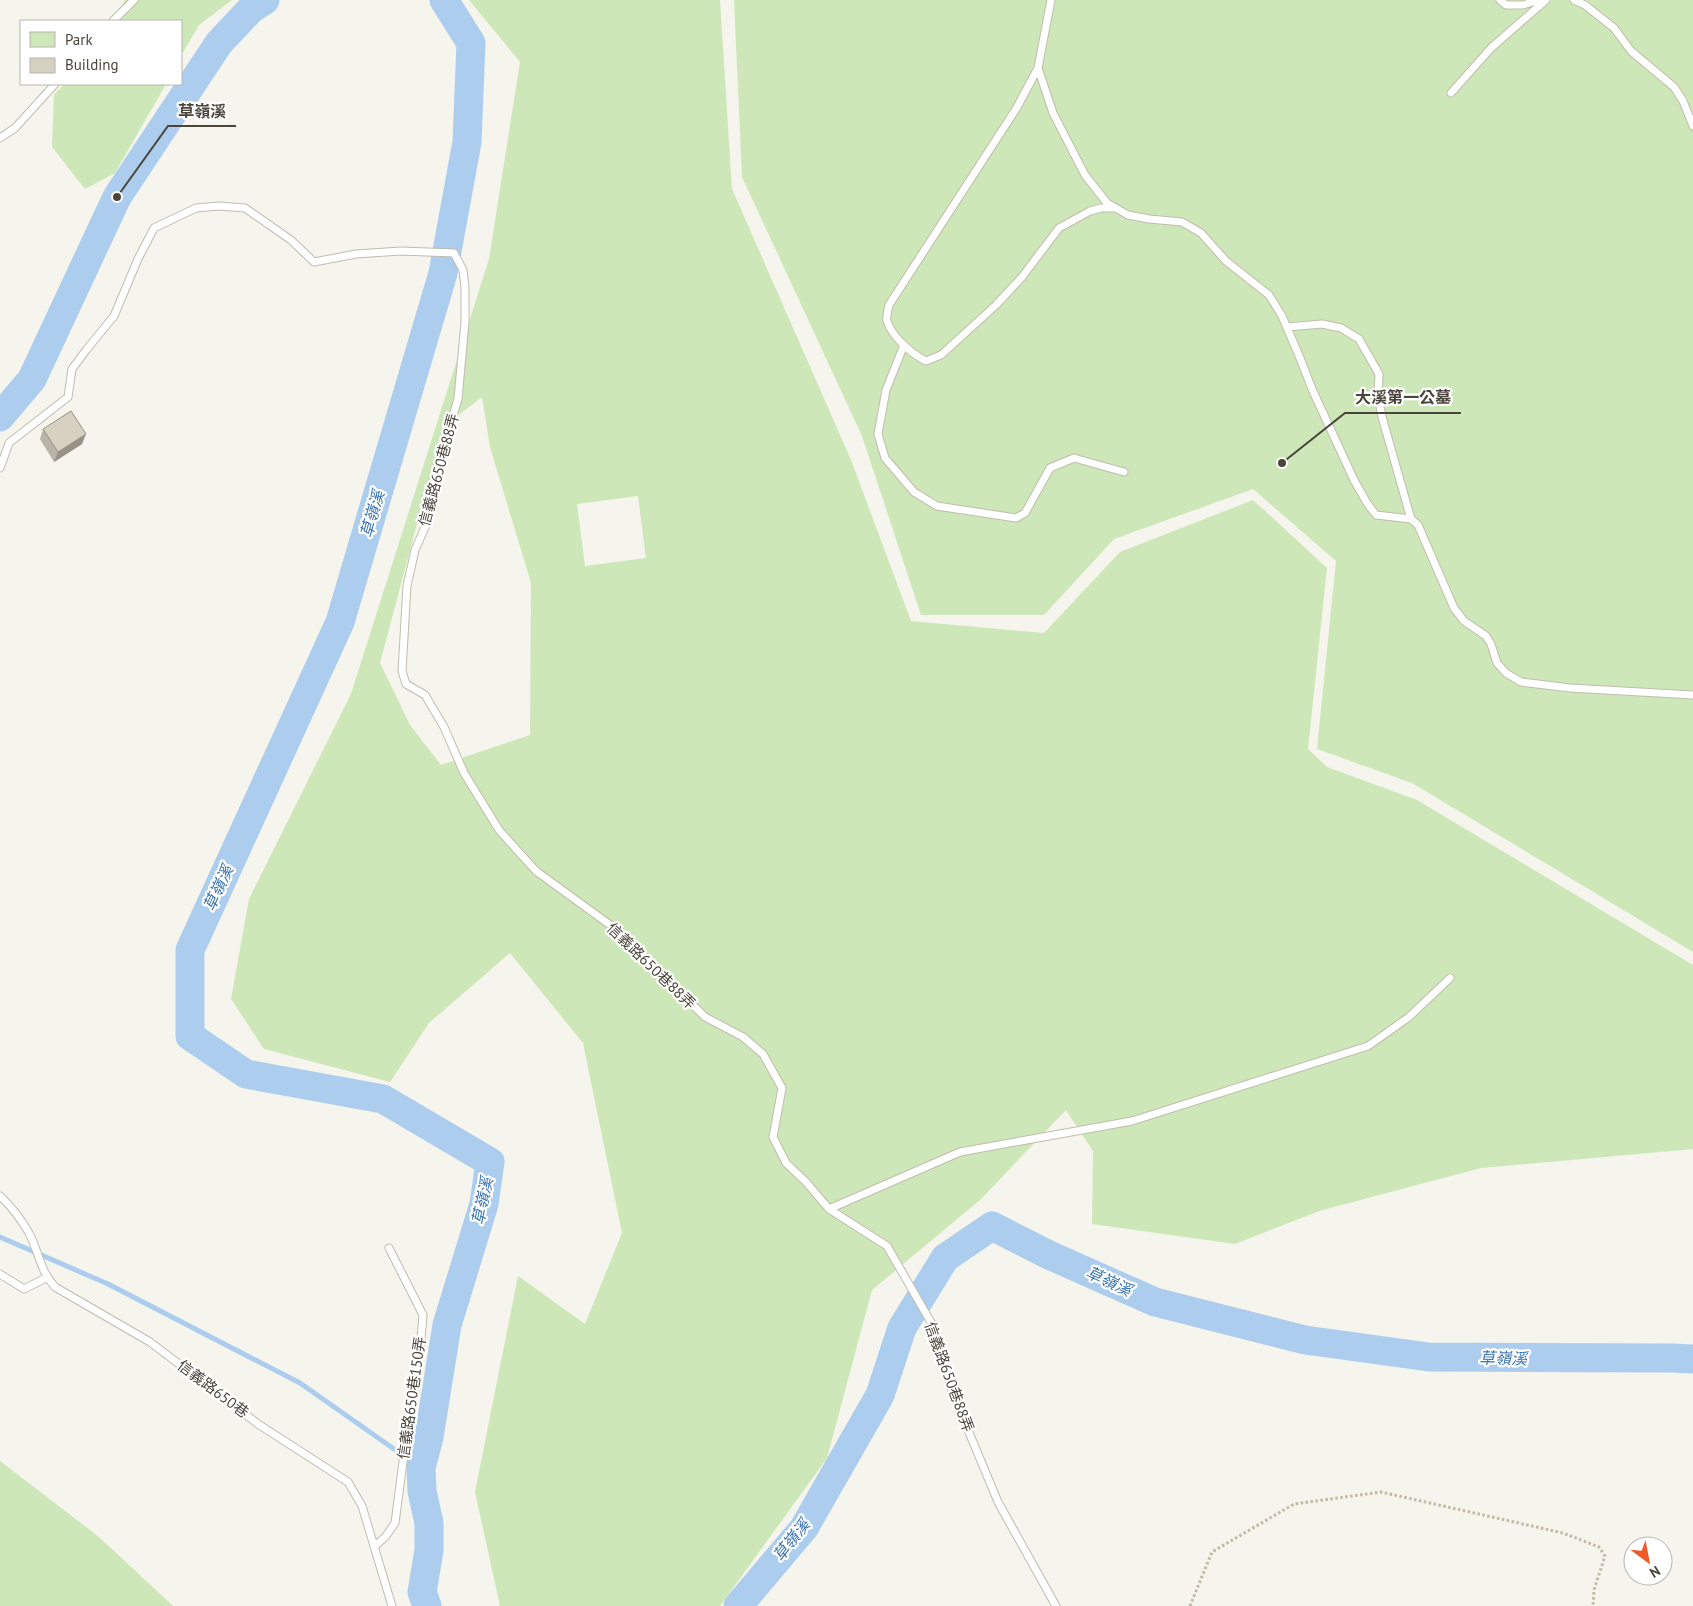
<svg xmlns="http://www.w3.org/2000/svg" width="1693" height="1606" viewBox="0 0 1693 1606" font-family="'PT Sans','Noto Sans TC',sans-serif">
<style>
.green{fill:#cde7b8;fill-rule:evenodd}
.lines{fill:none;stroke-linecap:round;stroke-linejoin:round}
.stream{stroke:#adcdee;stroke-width:5}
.river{stroke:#adcdee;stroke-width:29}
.lane-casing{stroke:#c1bcaf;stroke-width:9}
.path{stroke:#c2b9a1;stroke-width:3;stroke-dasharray:2.5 2.5;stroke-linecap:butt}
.lane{stroke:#fff;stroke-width:7}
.wall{fill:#b9b4a7}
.shaded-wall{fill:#969288}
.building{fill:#d7d1c2;stroke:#969288}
.labels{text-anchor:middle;stroke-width:4.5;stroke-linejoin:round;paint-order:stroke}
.street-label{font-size:15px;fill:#4a453a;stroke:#fff}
.water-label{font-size:16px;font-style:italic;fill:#3772b2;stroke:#fff}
.leader{fill:none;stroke:#4a453a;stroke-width:2}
.callout-dot{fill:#4a453a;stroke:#fff;stroke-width:2}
.callout-label{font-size:16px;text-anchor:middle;font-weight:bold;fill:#4a453a;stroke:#fff;stroke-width:4.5;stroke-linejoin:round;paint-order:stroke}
</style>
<rect width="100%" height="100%" fill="#f5f4ed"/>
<path class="green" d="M125,0H232L199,25L181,56V21H113Z
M469,0H720L732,189L851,460L911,621L1044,633L1120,552L1253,500L1327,568L1308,749L1327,767L1417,800L1693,965V1149L1481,1168L1319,1211L1235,1244L1092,1224L1093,1151L1066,1110L980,1200L872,1290L827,1458L720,1606H500L475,1492L518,1276L585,1324L622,1233L583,1043L510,953L429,1023L390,1082L264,1049L231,999L249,899L351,694L489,259L520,62ZM482,397L490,447L531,583L530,735L441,765L410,725L380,663L427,486L456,417ZM638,496L646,558L585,566L577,504Z
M734,0H1693V952L1412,783L1317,749L1336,561L1253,489L1114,539L1044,615H921L862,436L742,177Z
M64,84H166L115,173L85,189L52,147L54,95Z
M0,1461L99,1537L173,1606H0Z"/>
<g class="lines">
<path class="stream" d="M0,1237L108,1284L300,1383L421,1468"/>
<path class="river" d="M0,417L32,379L117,197L219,43L251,9L265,0
M427,1606L422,1592L429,1550V1523L422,1491L421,1468L429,1437L447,1325L484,1204L490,1162L383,1099L246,1074L190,1036V950L340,622L443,273L467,142L471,43L444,0
M738,1606L804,1528L880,1395L902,1328L945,1258L992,1226L1049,1255L1155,1302L1305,1340L1429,1357L1673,1358L1693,1359"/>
<g class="lane-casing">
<path id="lane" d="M1051,0L1038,68L1053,113L1085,175L1107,203L1128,215L1149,219L1182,222L1201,233L1226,261L1269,295L1282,316L1300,358L1312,389L1354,480L1367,503L1376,515L1411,519L1418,525L1454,608L1464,621L1486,636L1491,644L1497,663L1506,673L1521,682L1570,688L1693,695
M1500,0L1506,5H1523L1539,0
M1574,0L1585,5L1614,28L1631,51L1674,87L1683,101L1693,126
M113,21L134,0
M1038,68L1016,109L889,305C888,310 886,317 887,321C892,337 912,354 926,361L941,355L996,305L1022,277L1059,228L1090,211L1101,208H1115
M1451,93L1491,48L1546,0
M0,138L15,128L55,84
M1287,327L1322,324L1341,328L1359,339L1379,374L1378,396L1382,417L1411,519
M904,345L886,390L878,434L885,458L914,492L937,506L1016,518L1025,513L1050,468L1074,458L1124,472
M0,468L9,443L68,397L72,369L87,349L114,316L138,259L154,228L196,208L219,206L245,208L291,240L314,262L356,254L401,251L454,253L463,270L465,287V322L458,399L433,480L429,518L415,550L407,586L402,671L406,684L425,695L444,727L464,773L499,830L536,871L617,930L705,1017L743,1037L763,1054L782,1088L773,1137L786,1163L806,1182L829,1209L887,1246L932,1324L953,1394L998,1502L1056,1606
M0,1196C12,1207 21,1219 29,1233C39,1252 40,1271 55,1287L150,1342L258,1424L348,1482L362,1506L392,1606
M829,1209L960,1152L1132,1121L1368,1046L1409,1017L1450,978
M0,1274L24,1289L46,1278
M374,1547L386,1536L395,1523L406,1439L420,1350L423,1315L389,1248"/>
</g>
<path class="path" d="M1190,1606L1212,1552L1294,1504L1381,1492L1563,1533L1599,1547L1605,1556L1594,1590L1593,1606"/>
<use href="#lane" class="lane"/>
</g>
<path class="wall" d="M43,429L82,444L54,462L40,439Z"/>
<path class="shaded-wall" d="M86,434L82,444L54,462L58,452Z"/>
<path class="building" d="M71,411L86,434L58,452L43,429Z"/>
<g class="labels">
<g class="street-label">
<text transform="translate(439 470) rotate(-75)" y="5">信義路650巷88弄</text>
<text transform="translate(651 966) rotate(44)" y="5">信義路650巷88弄</text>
<text transform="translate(949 1377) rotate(70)" y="5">信義路650巷88弄</text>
<text transform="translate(213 1389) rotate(37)" y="5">信義路650巷</text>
<text transform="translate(412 1398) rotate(-82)" y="5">信義路650巷150弄</text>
</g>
<g class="water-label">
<text transform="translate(372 514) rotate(-74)" y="6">草嶺溪</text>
<text transform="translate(218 888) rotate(-65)" y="6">草嶺溪</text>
<text transform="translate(482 1201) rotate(-78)" y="6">草嶺溪</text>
<text transform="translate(1109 1281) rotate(25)" y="6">草嶺溪</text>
<text transform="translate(1503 1358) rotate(1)" y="6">草嶺溪</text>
<text transform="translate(791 1540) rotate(-52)" y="6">草嶺溪</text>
</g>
</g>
<path class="leader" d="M117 197L168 126H236M1282 463L1345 413H1461"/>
<g class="callout-dot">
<circle cx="117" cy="197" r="5"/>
<circle cx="1282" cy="463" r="5"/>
</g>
<g class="callout-label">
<text x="202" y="117">草嶺溪</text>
<text x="1403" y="403">大溪第一公墓</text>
</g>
<rect x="20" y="20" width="162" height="65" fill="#ffffff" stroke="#b7b5b0"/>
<rect x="30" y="32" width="25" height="15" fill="#cde7b8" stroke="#b7b5b0"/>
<text x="65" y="45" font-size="15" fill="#4a453a">Park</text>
<rect x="30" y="58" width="25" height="15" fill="#d7d1c2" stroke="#b7b5b0"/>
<text x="65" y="70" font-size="15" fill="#4a453a">Building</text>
<g transform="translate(1648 1561) rotate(148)"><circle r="24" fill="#ffffff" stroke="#b7b5b0"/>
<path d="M0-4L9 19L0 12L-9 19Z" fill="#ef5b2a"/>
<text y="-8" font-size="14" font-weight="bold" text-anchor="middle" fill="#4a453a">N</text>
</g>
</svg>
